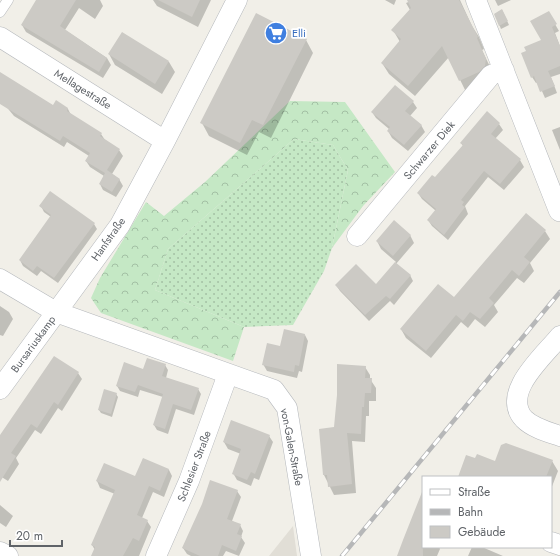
<svg xmlns="http://www.w3.org/2000/svg" width="560" height="556" viewBox="0 0 560 556" font-family="Jost,sans-serif">
<style>
.education{fill:#e1ded6}
.grass{fill:url(#grass-dots)}
.forest{fill:url(#forest-crowns)}
.shadow{fill:#0003}
.building{fill:#cccac5}
.lines{fill:none;stroke-linecap:round;stroke-linejoin:round}
.lane-casing{stroke:#b5b8bc;stroke-width:11}
.street-casing{stroke:#b5b8bc;stroke-width:21}
.lane{stroke:#fff;stroke-width:10}
.street{stroke:#fff;stroke-width:20}
.rail-casing{stroke:#b6b7b8;stroke-width:4.5}
.rail{stroke:#fff;stroke-width:3;stroke-dasharray:9;stroke-linecap:butt}
.labels{text-anchor:middle;stroke-width:3.5;stroke-linejoin:round;paint-order:stroke}
.shop-label{font-size:11px;fill:#366cbe;stroke:#fff;text-anchor:start}
.street-label{font-size:11px;fill:#5f6368;stroke:#fff}
</style>
<defs>
<pattern id="grass-dots" width="8" height="8" patternUnits="userSpaceOnUse"><rect width="8" height="8" fill="#c5e8c5"/><path d="M2 2h.1M6 6h.1" fill="none" stroke="#a3c0a4" stroke-width="1.8" stroke-linecap="round"/></pattern>
<pattern id="forest-crowns" width="20" height="18" patternUnits="userSpaceOnUse"><rect width="20" height="18" fill="#c5e8c5"/><path d="M2 6a3 3 0 1 1 6 0M12 15a3 3 0 1 1 6 0" fill="none" stroke="#a3c0a4"/></pattern>
</defs>
<rect width="100%" height="100%" fill="#f1efe8"/>
<path class="education" d="M293,526L297,556H269Z"/>
<path class="grass" d="M294,139L333,145L348,170L332,248L324,271L293,325L244,327L155,290L168,249Z"/>
<path class="forest" d="M290,101L345,102L395,172L363,206L332,248L348,170L333,145L294,139L168,249L155,290L244,327L233,361L101,313L91,298L100,278L146,202L164,216L205,182Z"/>
<path class="shadow" d="M38,0H100L103,6L95,19L79,8L65,30L107,58L111,65L103,78L26,32L22,25Z
M153,0H211L198,27L157,6Z
M385,0H396L394,5Z
M413,0H460L472,26L479,37L484,49L482,50L492,71L466,92L449,57L415,96L389,74L382,63L400,42L393,30L410,10L406,3Z
M495,0H511L498,6Z
M502,10L509,25L501,29L495,14Z
M548,12L559,31L555,33L560,46V74L551,77L557,93L545,98L538,82L536,83L532,77L543,41Z
M306,40L313,53L271,138L259,132L247,155L209,136L202,123Z
M109,54L169,62L175,72L162,94L115,65Z
M0,73L53,106L56,102L68,109L71,115L101,134L105,140L119,150L123,156L112,174L119,179L123,186L116,197L103,190L100,184L104,176L90,167L86,161L89,156L67,142L64,147L14,116L0,99Z
M413,102L417,108L410,116L421,125L425,132L408,151L392,138L388,131L389,129L376,118L372,112Z
M499,124L503,130L495,139L520,160L524,167L504,190L488,177L465,206L468,214L448,240L432,226L428,220L436,211L422,199L418,193L435,178L463,146L461,143Z
M560,127V150L552,130Z
M41,206L94,224L97,229L58,283L41,271L37,276L23,266L20,260L51,217L44,212Z
M545,231L550,239L530,263L534,271L524,283L517,278L494,305L498,312L485,327L475,319L468,328L461,322L431,358L406,338L401,329L454,298Z
M410,235L414,243L396,264L410,275L413,281L394,305L390,301L369,321L340,291L336,285H376L396,262L381,249L377,241Z
M0,306L9,312L13,319L3,336L0,335Z
M305,335L308,341L302,372L299,371L297,378L267,371L263,364L281,347Z
M165,365L168,370L166,378L198,389L201,394L194,415L176,409L168,434L157,430L154,425L163,397L140,390L138,397L120,391L117,386L143,370Z
M365,367L370,375V379L376,388V401H369V416H366L365,442L352,441L356,493L334,495L324,475L320,430L335,428Z
M78,373L82,379L62,411L58,408L41,434L35,430L16,458L19,464L8,481L0,476V436Z
M116,394L118,397L112,417L101,413L99,410Z
M269,436L273,442L259,480L254,478L251,486L237,480L233,473L241,454L228,449L224,442Z
M143,459L169,470L172,476L164,497L153,492L142,518L147,521L151,527L139,556H92L95,550L92,545L115,494L100,488L97,481L136,478Z
M475,459L496,462L552,461L558,471L551,489V477H459Z
M237,491L241,497L232,521L240,525L243,531L241,537L245,543L239,556L226,551L223,556H191L187,554L183,548Z
M419,502L423,503V547H439L440,549L437,556H398Z
M0,505L13,516L6,527L0,523Z
M472,547H482L503,556H468Z"/>
<path class="building" d="M36,0H76L60,26L107,58L99,72L21,25Z
M158,0H200L192,17Z
M407,0H459L478,37L477,38L486,59L485,66L479,72L459,81L442,46L408,86L381,63L401,39L391,30L411,8Z
M502,9L508,21L499,26L494,14Z
M549,11L557,24L552,27L560,46V66L548,71L555,86L540,92L534,76L531,78L521,53L526,51L524,47L541,40L530,21Z
M256,13L307,39L263,125L252,120L240,143L200,123Z
M122,32L169,61L155,84L108,54Z
M0,72L53,105L56,100L68,108L67,111L102,133L100,136L120,149L107,170L120,179L112,192L99,184L105,173L85,161L90,153L63,136L60,141L0,104Z
M395,85L414,101L405,111L422,125L404,145L387,131L390,127L371,112Z
M487,111L500,123L491,134L521,159L500,184L484,171L461,200L464,202L462,205L465,207L444,235L427,220L436,209L417,193L432,175L435,177L463,145L460,143Z
M50,191L95,223L54,278L37,266L33,271L19,260L51,215L39,206Z
M526,213L546,230L524,257L530,262L519,276L512,270L489,298L494,303L480,319L470,312L463,321L456,315L426,351L400,329L438,284L454,297Z
M394,220L411,235L393,256L376,241Z
M395,262L411,275L390,299L386,296L365,315L335,285L356,264L376,284Z
M284,329L305,334L299,366L295,365L294,372L262,365L267,343L280,346Z
M54,356L79,372L58,405L54,402L37,428L31,424L11,453L16,456L0,482V435Z
M147,358L166,364L162,376L199,388L191,410L173,404L165,429L153,425L163,394L138,385L135,392L116,386L124,362L143,369Z
M337,364L366,366L365,378H372L371,393H365L364,407H362L361,434L347,433L352,484L328,487L327,475H323L319,429L334,427L337,395Z
M104,389L117,393L111,414L98,410Z
M231,420L270,435L255,474L251,472L247,480L232,474L241,449L223,442Z
M506,443L553,460L546,477H458L466,455L475,458L477,454L495,461L501,445Z
M143,458L169,469L160,491L149,486L137,515L148,520L139,541L133,538L123,556H91L95,547L91,545L115,490L96,481L104,463L135,476Z
M210,480L238,490L227,519L241,524L237,534L242,536L236,551L222,545L218,556H200L182,548L202,504Z
M422,492L423,556H397L403,540Z"/>
<g class="lines">
<g class="lane-casing">
<path id="lane" d="M0,12L8,0"/>
</g>
<g class="street-casing">
<path id="street" d="M476,0L559,211
M0,37L165,141
M357,236L491,75L504,70
M0,279L56,312L274,390L287,408L311,556
M560,336C544,356 500,393 524,419C533,428 548,432 560,436
M0,389L120,225L165,141L237,0
M551,542L560,545
M0,552L8,556
M156,556L189,481L228,374"/>
</g>
<use href="#lane" class="lane"/>
<use href="#street" class="street"/>
<g class="rail-casing">
<path id="rail" d="M342,556L560,292"/>
</g>
<use href="#rail" class="rail"/>
</g>
<defs>
<g id="supermarket-disc" transform="scale(1.15)"><circle r="9.5" fill="#3f7fe0" stroke="#fff"/><path d="M-6-5.5h2.5l.6 2H6L4.5 2H-2.5L-4.4-4H-6ZM-1.5 3.2a1.3 1.3 0 1 0 .1 0ZM3 3.2a1.3 1.3 0 1 0 .1 0Z" fill="#fff"/></g>
</defs>
<g fill-rule="evenodd">
<use href="#supermarket-disc" x="276" y="33"/>
</g>
<g class="labels">
<g class="shop-label">
<text x="292" y="37">Elli</text>
</g>
<g class="street-label">
<text transform="translate(83 89) rotate(32)" y="4">Mellagestraße</text>
<text transform="translate(429 150) rotate(-50)" y="4">Schwarzer Diek</text>
<text transform="translate(108 239) rotate(-55)" y="4">Hanfstraße</text>
<text transform="translate(33 344) rotate(-54)" y="4">Bursariuskamp</text>
<text transform="translate(292 447) rotate(79)" y="4">von-Galen-Straße</text>
<text transform="translate(194 466) rotate(-69)" y="4">Schlesier Straße</text>
</g>
</g>
<rect x="422" y="476" width="130" height="72" fill="#ffffff" stroke="#bfc1c3"/>
<rect x="430" y="489" width="20" height="6" fill="#ffffff" stroke="#bfc1c3"/>
<text x="458" y="496" font-size="12" fill="#5f6368">Straße</text>
<rect x="430" y="509" width="20" height="6" fill="#b6b7b8" stroke="#bfc1c3"/>
<text x="458" y="516" font-size="12" fill="#5f6368">Bahn</text>
<rect x="430" y="526" width="20" height="12" fill="#cccac5" stroke="#bfc1c3"/>
<text x="458" y="536" font-size="12" fill="#5f6368">Gebäude</text>
<path d="M10 540v6h52v-6" fill="none" stroke="#5f6368" stroke-width="2"/>
<text x="16" y="540" font-size="12" fill="#5f6368" stroke="#ffffff" stroke-width="3" paint-order="stroke">20 m</text>
</svg>
